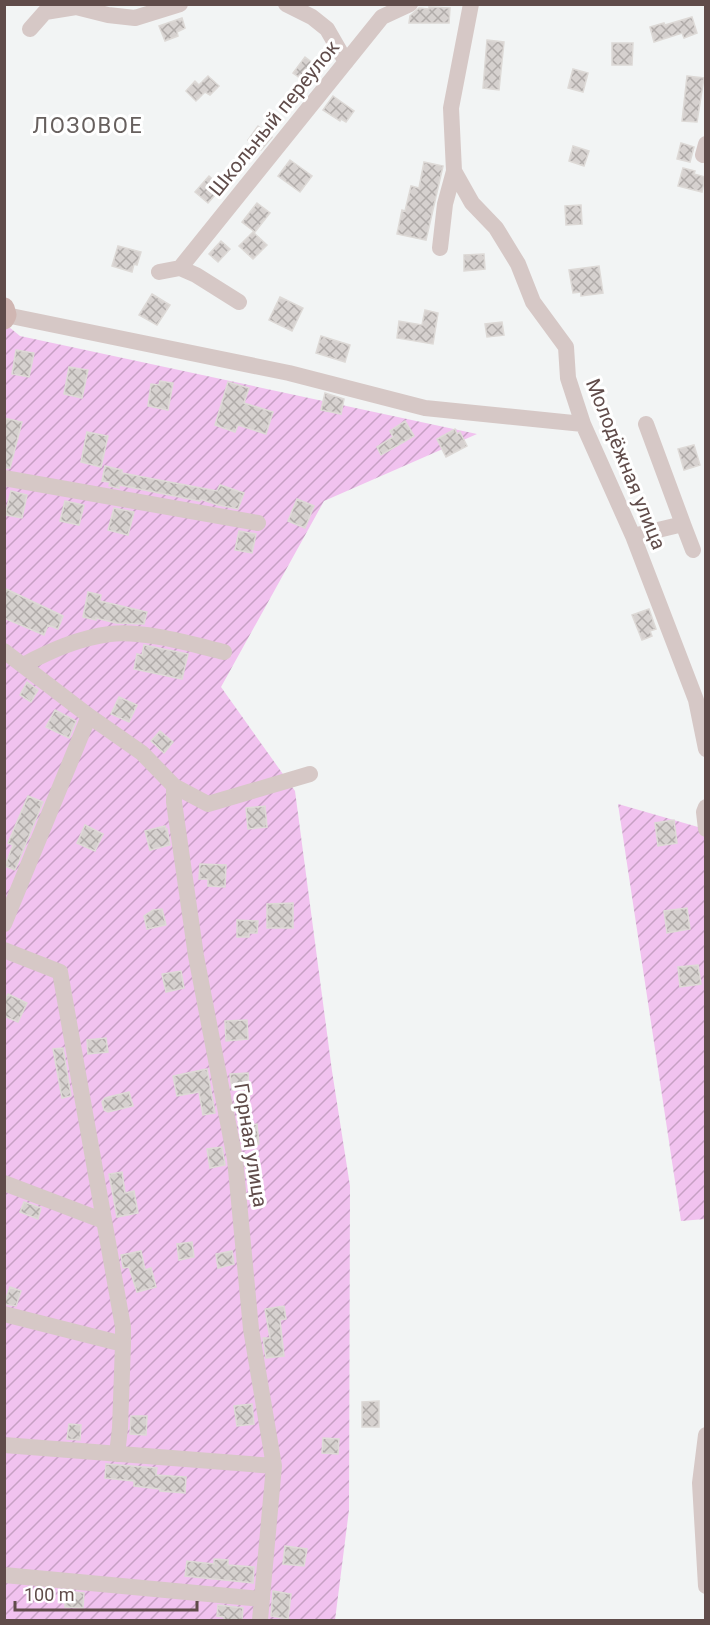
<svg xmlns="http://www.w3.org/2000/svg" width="710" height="1625" viewBox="0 0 710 1625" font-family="Roboto,sans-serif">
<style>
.garden{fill:url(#garden-furrows)}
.building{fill:url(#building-cross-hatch);stroke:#ddd9d6;stroke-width:1.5}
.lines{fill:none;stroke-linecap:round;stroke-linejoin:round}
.minor{stroke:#d6c8c6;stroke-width:16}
.major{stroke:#d0b6b2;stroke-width:21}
.labels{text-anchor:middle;stroke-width:6;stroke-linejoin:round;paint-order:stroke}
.street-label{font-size:20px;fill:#604c4a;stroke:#fff}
.quarter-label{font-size:22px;letter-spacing:1.5px;fill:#67605e;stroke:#fff}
</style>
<defs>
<pattern id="garden-furrows" width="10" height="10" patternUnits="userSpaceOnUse" patternTransform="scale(1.5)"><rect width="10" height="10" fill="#f1c2ef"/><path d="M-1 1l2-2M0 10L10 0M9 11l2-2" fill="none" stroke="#c7a0c4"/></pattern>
<pattern id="building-cross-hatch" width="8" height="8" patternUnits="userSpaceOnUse" patternTransform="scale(1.5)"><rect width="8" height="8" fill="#d6d1cf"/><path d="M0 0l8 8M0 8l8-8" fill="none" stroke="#b1acaa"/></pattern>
</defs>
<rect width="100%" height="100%" fill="#f2f4f4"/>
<path class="garden" d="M4,323L20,336L477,434L324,501L221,687L295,791L332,1071L350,1186L349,1510L335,1620H5Z
M618,804L705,829V1219L681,1221Z"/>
<path class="building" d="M429,7L450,8L449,23H409L410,16L419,8L429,9Z
M692,17L697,33L684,38L682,33L654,42L650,27L664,23L665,25Z
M182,18L185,28L177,32L178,36L165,41L159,26Z
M487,40L504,42L499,90L483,88Z
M612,43H633L632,65H612Z
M305,57L322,70L311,86L293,73Z
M573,69L588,73L583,92L568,88Z
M208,76L219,86L210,95L205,92L196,101L186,91L195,81L199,85Z
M687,76L704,78L697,122L682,121Z
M333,96L354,111L346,122L341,119L340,121L323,110Z
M258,126L272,137L261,150L248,140Z
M681,143L694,147L690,162L677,159Z
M573,146L589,151L584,166L569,161Z
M290,160L312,176L300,192L278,176Z
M424,162L443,166L426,240L397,234L402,210L405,211L411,186L419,188Z
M683,168L695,171L694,174L705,177L702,192L678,186Z
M209,176L222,187L208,203L195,192Z
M257,203L270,213L255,232L242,222Z
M581,205L582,224L566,225L565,206Z
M253,232L267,245L253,259L239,246Z
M221,241L230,249L218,262L209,254Z
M118,246L141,252L137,265L134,264L132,272L112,266Z
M484,254L485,269L464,271V255Z
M599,266L603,293L581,296V292L573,293L569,270Z
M152,294L170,305L157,325L139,315Z
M280,297L303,308L292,331L269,320Z
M425,310L438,313L433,344L397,338L399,321L422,325Z
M502,322L504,335L487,337L485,324Z
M321,336L350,345L345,362L316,353Z
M16,350L34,353L29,377L12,374Z
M69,367L88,370L82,398L64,394Z
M160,381L173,383L168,410L148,406L151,384L159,385Z
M228,382L249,388L244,403L273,412L266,434L238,425L235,432L215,425Z
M325,393L344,399L341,414L321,410Z
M4,418L22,422L10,468H4Z
M405,421L414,436L381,455L377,447L393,437L390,431Z
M455,429L457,434L460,432L467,446L446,457L437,439Z
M87,432L108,436L101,467L81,462Z
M694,445L700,465L684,470L678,449Z
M105,466L122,470V473L217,491L220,485L244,493L238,509L218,505L200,499V501L119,485V488L109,486L110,482L102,481Z
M11,491L27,495L22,518L5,515Z
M297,499L314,506L305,528L288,521Z
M65,501L84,505L79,525L60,521Z
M114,508L134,512L128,535L108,530Z
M239,531L256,534L252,553L235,550Z
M4,588L63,616L58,629L48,625L44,635L4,618Z
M88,592L101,595L100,601L147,612L144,624L116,623L96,618V620L83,617Z
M649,609L656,629L650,631L652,636L642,640L632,615Z
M144,645L188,654L182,679L134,669L137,654L142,655Z
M27,682L38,690L31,702L20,695Z
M119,697L137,705L129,722L111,714Z
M55,710L76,721L69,738L46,727Z
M160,731L173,742L164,753L151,741Z
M28,796L43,802L15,870L5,866L13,845L8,843Z
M265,806L267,827L248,829L246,808Z
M674,820L677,843L658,846L655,823Z
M85,825L103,834L95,851L77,843Z
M165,826L166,830L167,829L170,845L150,850L145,831Z
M200,864L226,865L225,887L208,886V879H199Z
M293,903V928H267V904Z
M687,908L690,929L667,933L664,911Z
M162,909L166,925L147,929L144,916L153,910Z
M237,920L258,921L257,933H249V937H237Z
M698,965L701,984L680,987L678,967Z
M181,971L184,988L166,992L162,974Z
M8,994L27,1003L18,1022L4,1016V1001Z
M247,1020L248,1039L226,1041L225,1021Z
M106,1038L108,1052L88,1054L87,1040Z
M63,1048L71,1096L62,1098L53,1049Z
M207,1069L215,1113L203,1115L199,1092L177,1096L173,1076Z
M248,1073L249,1089L232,1090L230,1074Z
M129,1092L133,1106L108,1112L104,1110L102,1102L105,1098Z
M257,1124L259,1144L244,1146L242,1126Z
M222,1147L225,1165L210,1168L207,1149Z
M122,1172L125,1193L134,1191L138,1213L117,1217L109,1174Z
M24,1202L41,1208L38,1219L20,1212Z
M192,1242L194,1257L179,1260L177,1244Z
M141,1251L145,1270L151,1268L156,1287L137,1292L129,1267L123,1268L121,1255Z
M232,1251L234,1264L218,1268L216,1254Z
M10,1287L21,1291L16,1306L4,1304Z
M284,1306L286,1319L280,1320L284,1356L266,1358L263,1338H270L265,1309Z
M379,1401V1427H362V1402Z
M252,1404L254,1424L237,1426L234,1406Z
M131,1416H147L146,1435L130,1434Z
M69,1424L81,1425L80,1440L67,1439Z
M323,1438L339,1439L338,1454L322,1453Z
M106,1464L157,1468L156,1475L186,1477L185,1493L160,1491V1489L134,1486V1481L105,1478Z
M285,1546L307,1549L304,1566L283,1564Z
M214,1559L228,1560V1565L254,1567L253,1583L185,1576L187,1561L214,1564Z
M65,1591L84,1593L83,1608L65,1607Z
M273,1591L291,1594L288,1619L271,1616Z
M218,1605L243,1608L242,1620H224V1617L217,1616Z"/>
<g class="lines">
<path class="minor" d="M286,4L312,17L327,29L346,62
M471,4L451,108L454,171L472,203L496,228L518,264L533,302L566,347L568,378L583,424L633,536L696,700L706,749
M30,29L45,12L76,7L108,15L135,18L180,4
M703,155L706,144
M440,248L445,204L454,171
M180,268L382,17L410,4
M159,272L180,268L196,275L239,302
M6,315L289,373L425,408L583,424
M646,424L683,524
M4,478L258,523
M633,536L683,524L693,550
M4,651L89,716L142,753L174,786V802L196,956L235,1159L251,1329L274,1466L260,1620
M23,665C50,651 78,638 110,634C143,630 191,644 224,652
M174,786L208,804L310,774
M706,807L704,812L706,829
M4,924L89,716
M4,950L60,972L123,1327V1344L4,1314
M4,1183L104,1221
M706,1435L700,1483L706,1586
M4,1445L274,1466
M117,1454L120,1428L123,1344
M4,1575L262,1599"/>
<path class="major" d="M4,308L6,315L4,319"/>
</g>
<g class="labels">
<g class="street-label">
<text transform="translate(274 118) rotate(-51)" y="7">Школьный переулок</text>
<text transform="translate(626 464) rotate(68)" y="7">Молодёжная улица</text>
<text transform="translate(251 1145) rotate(81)" y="7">Горная улица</text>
</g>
<g class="quarter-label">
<text x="88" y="133">ЛОЗОВОЕ</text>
</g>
</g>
<rect width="710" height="1625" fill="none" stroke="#604c4a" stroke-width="12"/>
<path d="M15 1601v9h182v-9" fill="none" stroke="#604c4a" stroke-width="3"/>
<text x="24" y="1601" font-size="18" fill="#604c4a" stroke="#ffffff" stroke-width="4.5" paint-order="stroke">100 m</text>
</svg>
